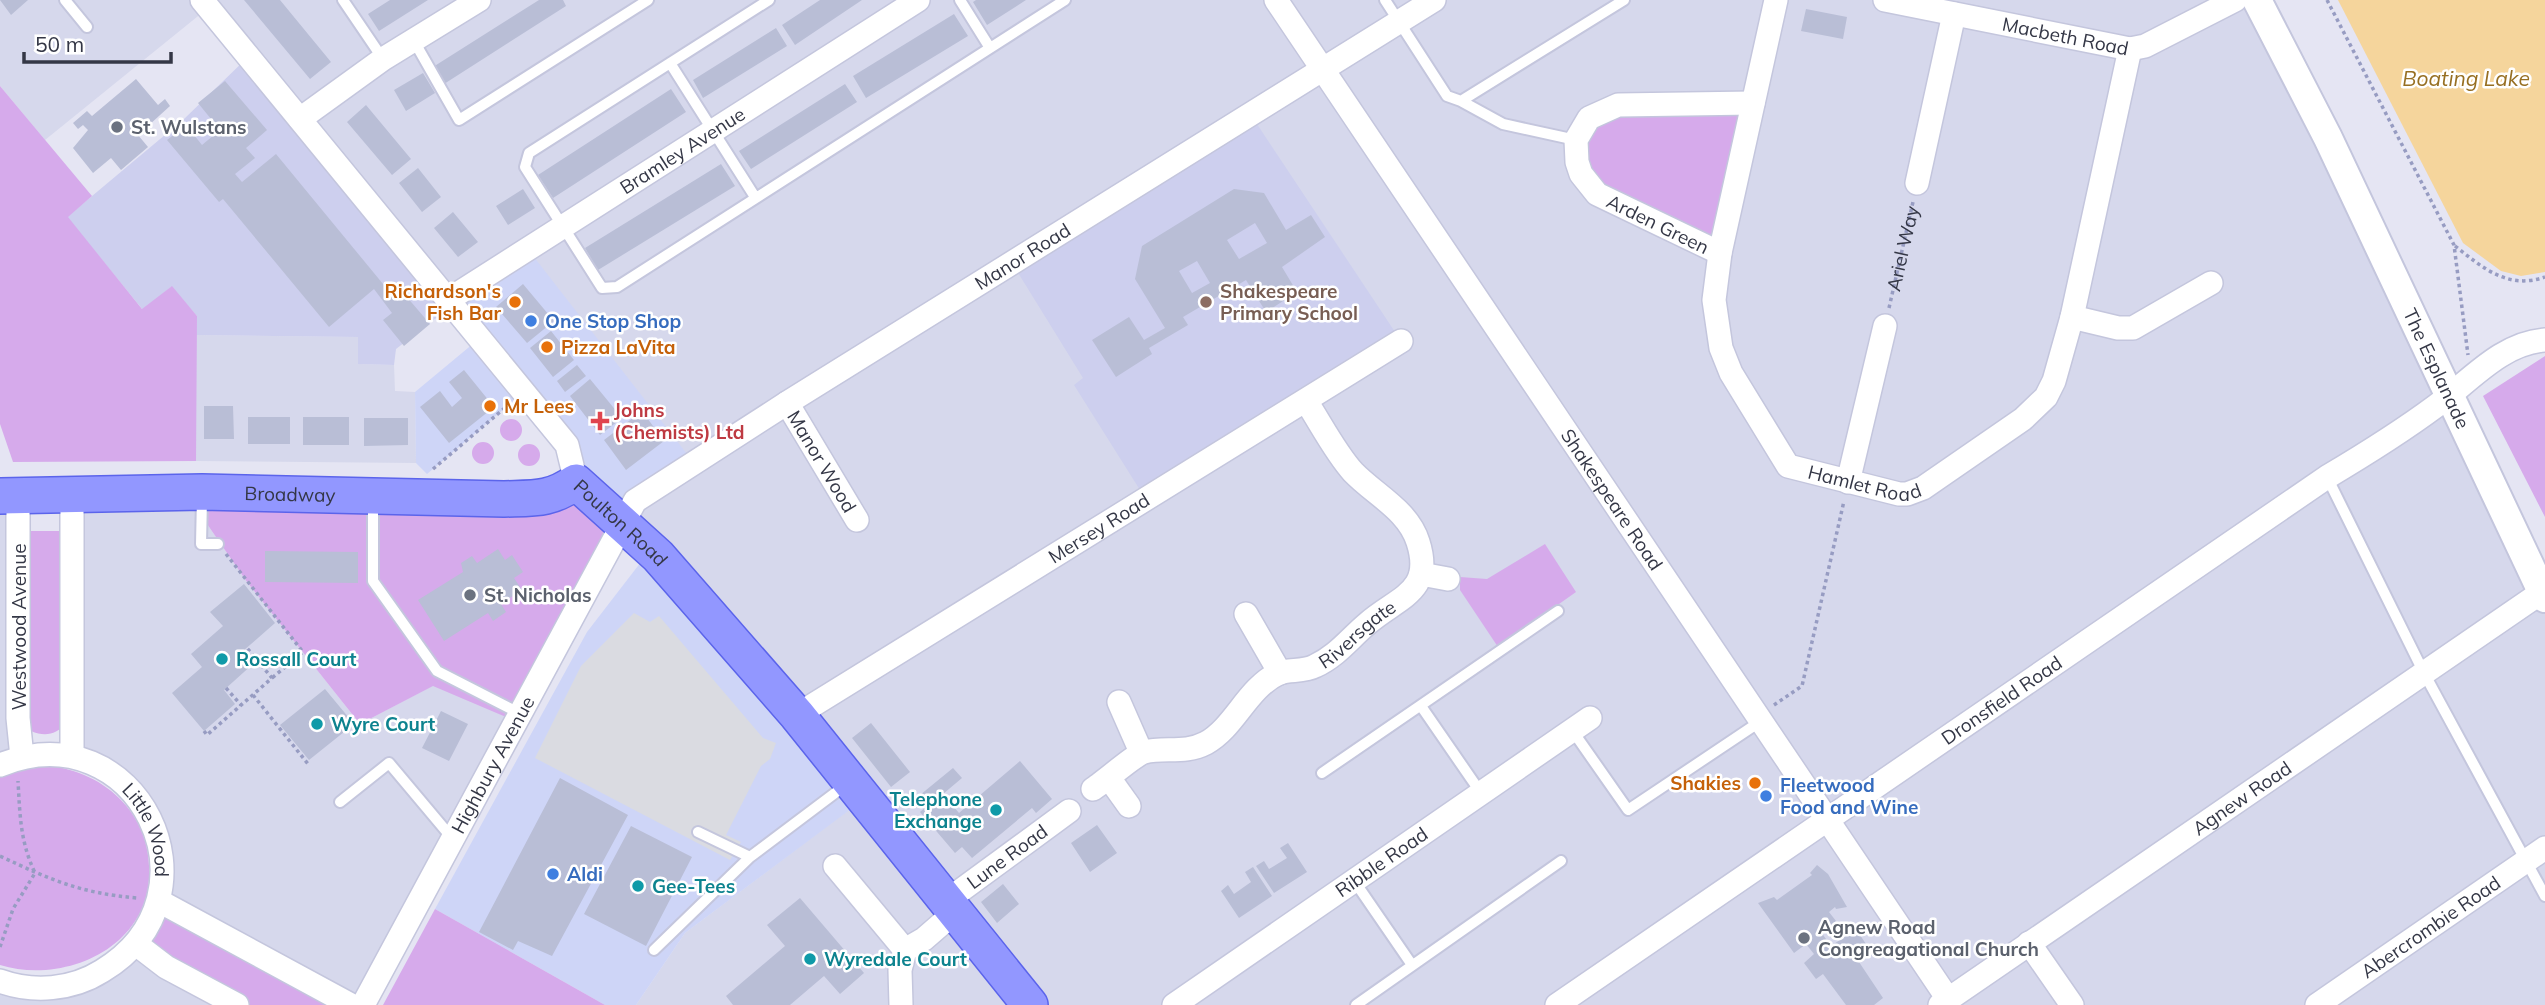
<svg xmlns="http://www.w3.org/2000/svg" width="2545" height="1005" viewBox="0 0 2545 1005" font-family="Mulish,sans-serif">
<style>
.residential{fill:#d6d8ec}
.commercial{fill:#ced5f7}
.education{fill:#cdcfee}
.green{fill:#d6aaeb}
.parking{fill:#dadbe1}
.water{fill:#f5d59c}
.building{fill:#b9bed6;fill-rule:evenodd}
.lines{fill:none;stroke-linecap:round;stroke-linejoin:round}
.service-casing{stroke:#c4c6dd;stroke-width:14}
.minor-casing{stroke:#c4c6dd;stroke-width:26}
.tertiary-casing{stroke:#c4c6dd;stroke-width:32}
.primary-casing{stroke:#5b64eb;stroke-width:38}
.path{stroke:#979cc2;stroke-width:3.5;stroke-dasharray:3.5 3.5;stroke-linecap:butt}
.service{stroke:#fff;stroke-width:10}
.minor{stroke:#fff;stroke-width:23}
.tertiary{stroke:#fff;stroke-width:28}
.primary{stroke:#9297ff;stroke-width:35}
.worship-dot{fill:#6b7280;stroke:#fff;stroke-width:2.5}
.food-dot{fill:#e8710a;stroke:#fff;stroke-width:2.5}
.education-dot{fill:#8d6e63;stroke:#fff;stroke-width:2.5}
.shop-dot{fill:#3f7fe0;stroke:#fff;stroke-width:2.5}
.health-dot{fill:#e0444e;stroke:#fff;stroke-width:2.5}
.culture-dot{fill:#0f9aa8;stroke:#fff;stroke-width:2.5}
.labels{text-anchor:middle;stroke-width:5;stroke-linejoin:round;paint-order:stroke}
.street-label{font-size:19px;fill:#343746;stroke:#fff}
.worship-label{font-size:19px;font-weight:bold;fill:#5b616d;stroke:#fff;text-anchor:start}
.food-label{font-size:19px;font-weight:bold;fill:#c56008;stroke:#fff;text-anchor:end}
.education-label{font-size:19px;font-weight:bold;fill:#785e54;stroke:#fff;text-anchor:start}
.shop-label{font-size:19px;font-weight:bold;fill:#366cbe;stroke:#fff;text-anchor:start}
.health-label{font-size:19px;font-weight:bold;fill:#be3a42;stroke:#fff;text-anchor:start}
.culture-label{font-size:19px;font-weight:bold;fill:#0d838f;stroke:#fff;text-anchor:start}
.water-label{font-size:21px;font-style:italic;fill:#976f22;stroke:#fff}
</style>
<rect width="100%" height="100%" fill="#e5e5f3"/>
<path class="residential" d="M0,0H2257L2545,598V1005H636L685,933L862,800L208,8L45,140L0,86Z
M196,335L358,337L359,364L394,365L395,391L415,392L416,463L196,461Z
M185,492L247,582L360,724L436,684L515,721L363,1005L170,905L153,821L72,755V496Z
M0,496H18L20,744L0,765Z
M136,944L237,1005H0V981L56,987Z"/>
<path class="commercial" d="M527,248L694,463L621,523L525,391L427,474L416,463L415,392L480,338L448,300Z
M651,549L863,800L685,933L636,1005H605L435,909L587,632Z"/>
<path class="education" d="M249,56L453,305L396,349L394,365L358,364V337L196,335L197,316L171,287L143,310L67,217L184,119Z
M1251,115L1401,341L1145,498L1074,385L1083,378L1012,263Z"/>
<path class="green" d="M0,86L92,196L68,217L142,309L172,286L197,316L196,461L13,462L0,424Z
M1742,101L1720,253L1597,194L1580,132L1589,118Z
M2545,356V517L2483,396Z
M500 430a11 11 0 1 1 22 0a11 11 0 1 1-22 0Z
M472 453a11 11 0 1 1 22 0a11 11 0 1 1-22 0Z
M518 455a11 11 0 1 1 22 0a11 11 0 1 1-22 0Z
M185,492L557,495L621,523L515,721L433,686L360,724L247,582Z
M25,531H66V723C56,735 45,737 31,731L25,721Z
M1545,544L1576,592L1498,647L1460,590V577L1487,579Z
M36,765C99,766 154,811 149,879C144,951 61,984 0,965V777Z
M159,901L351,1005H237L136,944Z
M435,909L605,1005H383Z"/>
<path class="parking" d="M634,613L650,622L659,616L763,738L776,743L770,759L761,766L726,835L741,842L730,860L535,758L581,666Z"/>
<path class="water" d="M2338,0H2545V272L2521,276L2501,271L2463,243Z"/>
<path class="building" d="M0,0H28L11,15Z
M244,0H280L331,62L310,79Z
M390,0H428L379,31L368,14Z
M539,0H563L566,6L444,84L433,67Z
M820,0H862L795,45L782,25Z
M976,0H1026L987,25L973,2Z
M1806,9L1847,17L1843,39L1801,31Z
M954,14L968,36L866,98L853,76Z
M776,28L787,46L703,98L693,80Z
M423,73L435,93L406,111L394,90Z
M136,79L158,105L165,99L170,106L138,135L148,147L121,170L111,158L93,173L73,148L88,130L83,125L78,129L73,123L87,111L92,116Z
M225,81L267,130L246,148L255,158L235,174L242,182L276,154L397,301L406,296L430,324L404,346L383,320L392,313L374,289L329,327L223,199L219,202L167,140L186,125L202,145L220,130L198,103Z
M845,84L857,102L751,169L739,151Z
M671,89L686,112L553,198L538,175Z
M366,105L411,159L392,175L347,122Z
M721,164L735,186L598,270L585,248Z
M418,168L441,197L422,212L399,183Z
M523,189L535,208L508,225L496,206Z
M1234,189L1264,193L1286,230L1311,215L1325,237L1282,267L1297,292L1266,312L1246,280L1183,317L1188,325L1149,348L1152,354L1116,377L1092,340L1129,317L1144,340L1165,328L1135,279L1142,246ZM1255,223L1267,243L1239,259L1227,240ZM1197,261L1210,283L1192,293L1179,271Z
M453,212L478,242L458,257L434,228Z
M523,284L554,321L527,343L496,307Z
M551,331L574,360L553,377L530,348Z
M577,365L586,376L565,392L557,381Z
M464,370L494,407L449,443L420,407L440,391L452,407L462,398L449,382Z
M590,379L622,418L600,435L570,396Z
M204,406H233L234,439H204Z
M642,411L664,441L626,470L604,440Z
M248,417H290V444H248Z
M303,417H349V445H303Z
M364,418H408V445L364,446Z
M498,549L505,560L512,555L523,572L514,578L522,590L501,604L506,612L493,621L488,613L444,641L418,600L463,572L461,563L472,556L477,563Z
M265,551L358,552V583L265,582Z
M244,584L275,623L243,651L254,663L224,690L235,704L204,731L172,693L202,667L191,654L223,626L210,612Z
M325,689L354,724L309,760L280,725Z
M441,711L468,724L449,761L422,748Z
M871,723L910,772L891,787L852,738Z
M1020,761L1052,799L1036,813L1032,808L972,858L962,847L955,853L920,812L928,805L920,795L953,768L962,778L943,794L959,813Z
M560,778L628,815L552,956L518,941L513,950L479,932Z
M1097,825L1117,853L1090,872L1071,843Z
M631,826L692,857L646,946L584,914Z
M1288,843L1307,872L1274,893L1256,866L1264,861L1269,869L1287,858L1280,848Z
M1817,865L1828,874L1847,907L1836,909L1835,907L1829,912L1836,921L1821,932L1831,946L1856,929L1866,944L1853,953L1883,998L1874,1005H1846L1823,974L1816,979L1804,963L1814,954L1806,944L1794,953L1758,903L1774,897L1777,900L1812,875L1810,873Z
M1253,867L1272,896L1239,918L1221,891L1228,885L1234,894L1251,882L1245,872Z
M1003,884L1019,904L997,923L981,902Z
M800,898L864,973L840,994L824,976L790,1005H733L726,996L785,946L767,925Z"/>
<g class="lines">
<g class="service-casing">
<path id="service" d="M65,0L87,27
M343,0L383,59
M769,0L529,153L525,167L602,288L617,287L1065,0
M960,0L990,48
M1385,0L1447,96L1461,101L1624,0
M414,41L459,120L648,0
M670,63L755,197
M1461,101L1503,124L1576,140
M2327,477L2424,673L2545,896
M202,498L201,544H218
M373,501V581L437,671L519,713
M1421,706L1481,793
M1572,730L1628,810L1761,721
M1322,773L1558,611
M340,802L389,763L452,838
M698,832L750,857L847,784
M1355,882L1412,965
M654,950L750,857
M1356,1005L1561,861"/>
</g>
<g class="minor-casing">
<g id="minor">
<path d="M202,0L567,445L576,482"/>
<path id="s2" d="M1276,0L1948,999"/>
<path id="s3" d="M1776,0L1720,253L1714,300L1721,348L1731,373L1788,466L1899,494H1907L1923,488L2023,419L2046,397L2054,381L2072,317L2130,49"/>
<path id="s4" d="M1885,0L2130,49L2145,46L2235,0"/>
<path d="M300,119L383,59L479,0"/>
<path d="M1917,183L1954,14"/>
<path d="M1720,253L1597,194L1581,174L1577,162L1576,140L1589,118L1618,105L1753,103"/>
<path id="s5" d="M448,300L918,0"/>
<path d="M2072,317L2118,328H2133L2211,283"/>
<path id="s6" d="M787,403L857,520"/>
<path d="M1848,482L1885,326"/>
<path d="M18,496V718L22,757"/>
<path d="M1421,574L1448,579"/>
<path d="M1246,614L1280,673"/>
<path d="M1119,702L1141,752"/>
<path id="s7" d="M797,715L1401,341"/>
<path d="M72,755V496"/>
<path id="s8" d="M0,765C137,709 228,895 102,971C72,990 33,993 0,981"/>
<path d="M1109,778L1129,806"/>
<path id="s9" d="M1093,789C1101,784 1139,752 1144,752C1165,747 1185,754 1206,743C1235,727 1247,688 1279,673C1289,669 1304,672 1315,666C1337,656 1350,638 1368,623C1398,597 1434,592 1418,542C1408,510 1375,495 1353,472C1335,452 1321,424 1306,401"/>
<path d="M835,866L905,950"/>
<path d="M159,901L351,1005"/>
<path id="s10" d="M945,902L1069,811"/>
<path d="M2029,943L2072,1005"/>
<path d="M136,944L166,967L237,1005"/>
<path id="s11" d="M363,1005L635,501L787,403L1434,0"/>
<path d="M901,1005L900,970L905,950L924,939L954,913"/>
<path id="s12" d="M1174,1005L1590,718"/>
<path id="s13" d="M1557,1005L2327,477C2364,455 2401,432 2436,406C2469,382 2501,343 2545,340"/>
<path id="s14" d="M1940,1005L2542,592"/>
<path id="s15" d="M2317,1005L2545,848"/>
</g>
</g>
<g class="tertiary-casing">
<g id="tertiary">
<path id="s16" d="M2257,0L2328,138L2545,598"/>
</g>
</g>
<g class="primary-casing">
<g id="primary">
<path id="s17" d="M0,496L202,492L504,499C535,498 550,500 576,482L658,556L797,715L1030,1005"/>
</g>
</g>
<g class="path">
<path d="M2327,0L2454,245L2468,355"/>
<path d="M2455,246C2483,268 2508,290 2545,277"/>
<path id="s1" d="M1889,308L1913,202"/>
<path d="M433,469L507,406"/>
<path d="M226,554L303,652L272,678"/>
<path d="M226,688L241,705"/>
<path d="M253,695L308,764"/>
<path d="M1774,705L1802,686L1844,501"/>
<path d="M204,731L207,735L272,678L247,648"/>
<path d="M0,856C51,880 80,893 137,898"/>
<path d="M0,947L13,909L35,873C20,841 20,815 18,781"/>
</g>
<use href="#service" class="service"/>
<use href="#minor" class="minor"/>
<use href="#tertiary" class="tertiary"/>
<use href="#primary" class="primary"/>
</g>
<g class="worship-dot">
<circle cx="117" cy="127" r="7"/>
<circle cx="470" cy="595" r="7"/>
<circle cx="1804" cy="938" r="7"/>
</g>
<g class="food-dot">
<circle cx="515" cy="302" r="7"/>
<circle cx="547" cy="347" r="7"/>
<circle cx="490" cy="406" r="7"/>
<circle cx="1755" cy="783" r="7"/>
</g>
<circle class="education-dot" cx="1206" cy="302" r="7"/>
<g class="shop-dot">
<circle cx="531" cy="321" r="7"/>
<circle cx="1766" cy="796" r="7"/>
<circle cx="553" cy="874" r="7"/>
</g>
<path class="health-dot" d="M596.5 410.5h7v7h7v7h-7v7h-7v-7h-7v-7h7z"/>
<g class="culture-dot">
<circle cx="222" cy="659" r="7"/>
<circle cx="317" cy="724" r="7"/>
<circle cx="996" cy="810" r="7"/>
<circle cx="638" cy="886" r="7"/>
<circle cx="810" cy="959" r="7"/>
</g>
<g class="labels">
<g class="street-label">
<text dy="7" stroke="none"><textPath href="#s4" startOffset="184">Macbeth Road</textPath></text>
<text dy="7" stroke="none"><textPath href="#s5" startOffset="278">Bramley Avenue</textPath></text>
<text transform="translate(1658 224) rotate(26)" y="7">Arden Green</text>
<text dy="7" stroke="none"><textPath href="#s1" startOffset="61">Ariel Way</textPath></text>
<text dy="7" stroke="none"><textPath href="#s11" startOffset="1031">Manor Road</textPath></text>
<text dy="7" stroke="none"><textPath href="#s16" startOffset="410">The Esplanade</textPath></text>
<text dy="7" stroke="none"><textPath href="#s6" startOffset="68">Manor Wood</textPath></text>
<text dy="7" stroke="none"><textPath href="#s3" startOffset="570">Hamlet Road</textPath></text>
<text dy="7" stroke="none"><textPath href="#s17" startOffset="290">Broadway</textPath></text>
<text dy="7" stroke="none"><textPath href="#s2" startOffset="602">Shakespeare Road</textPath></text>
<text dy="7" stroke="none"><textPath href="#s17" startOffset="640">Poulton Road</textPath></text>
<text dy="7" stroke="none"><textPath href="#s7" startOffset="355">Mersey Road</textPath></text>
<text transform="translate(19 627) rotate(-90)" y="7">Westwood Avenue</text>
<text dy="7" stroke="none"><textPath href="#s9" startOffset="318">Riversgate</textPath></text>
<text dy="7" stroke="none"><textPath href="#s13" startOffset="539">Dronsfield Road</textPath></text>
<text dy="7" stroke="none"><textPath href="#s11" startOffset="273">Highbury Avenue</textPath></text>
<text dy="7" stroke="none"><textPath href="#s14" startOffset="366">Agnew Road</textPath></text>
<text dy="7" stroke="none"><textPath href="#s8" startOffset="186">Little Wood</textPath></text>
<text dy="7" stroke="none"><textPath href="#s10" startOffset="77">Lune Road</textPath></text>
<text dy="7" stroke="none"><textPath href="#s12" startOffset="252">Ribble Road</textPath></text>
<text dy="7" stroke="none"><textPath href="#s15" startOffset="138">Abercrombie Road</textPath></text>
</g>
<g class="worship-label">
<text x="131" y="134">St. Wulstans</text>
<text x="484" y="602">St. Nicholas</text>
<text x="1818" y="934">Agnew Road<tspan x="1818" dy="22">Congreagational Church</tspan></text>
</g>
<g class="food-label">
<text x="501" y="298">Richardson's<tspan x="501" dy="22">Fish Bar</tspan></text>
<text x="561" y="354" text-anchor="start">Pizza LaVita</text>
<text x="504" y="413" text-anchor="start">Mr Lees</text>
<text x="1741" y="790">Shakies</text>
</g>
<g class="education-label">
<text x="1220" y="298">Shakespeare<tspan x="1220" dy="22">Primary School</tspan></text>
</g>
<g class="shop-label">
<text x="545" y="328">One Stop Shop</text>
<text x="1780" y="792">Fleetwood<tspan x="1780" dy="22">Food and Wine</tspan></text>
<text x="567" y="881">Aldi</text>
</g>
<g class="health-label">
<text x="614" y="417">Johns<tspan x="614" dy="22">(Chemists) Ltd</tspan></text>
</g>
<g class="culture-label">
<text x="236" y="666">Rossall Court</text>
<text x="331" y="731">Wyre Court</text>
<text x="982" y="806" text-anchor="end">Telephone<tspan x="982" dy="22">Exchange</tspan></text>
<text x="652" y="893">Gee-Tees</text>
<text x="824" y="966">Wyredale Court</text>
</g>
<g class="water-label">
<text x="2466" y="86">Boating Lake</text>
</g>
</g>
<path d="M24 52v10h147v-10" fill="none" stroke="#343746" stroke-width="3.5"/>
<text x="35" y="52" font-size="21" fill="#343746" stroke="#ffffff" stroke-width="5" paint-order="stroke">50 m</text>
</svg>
